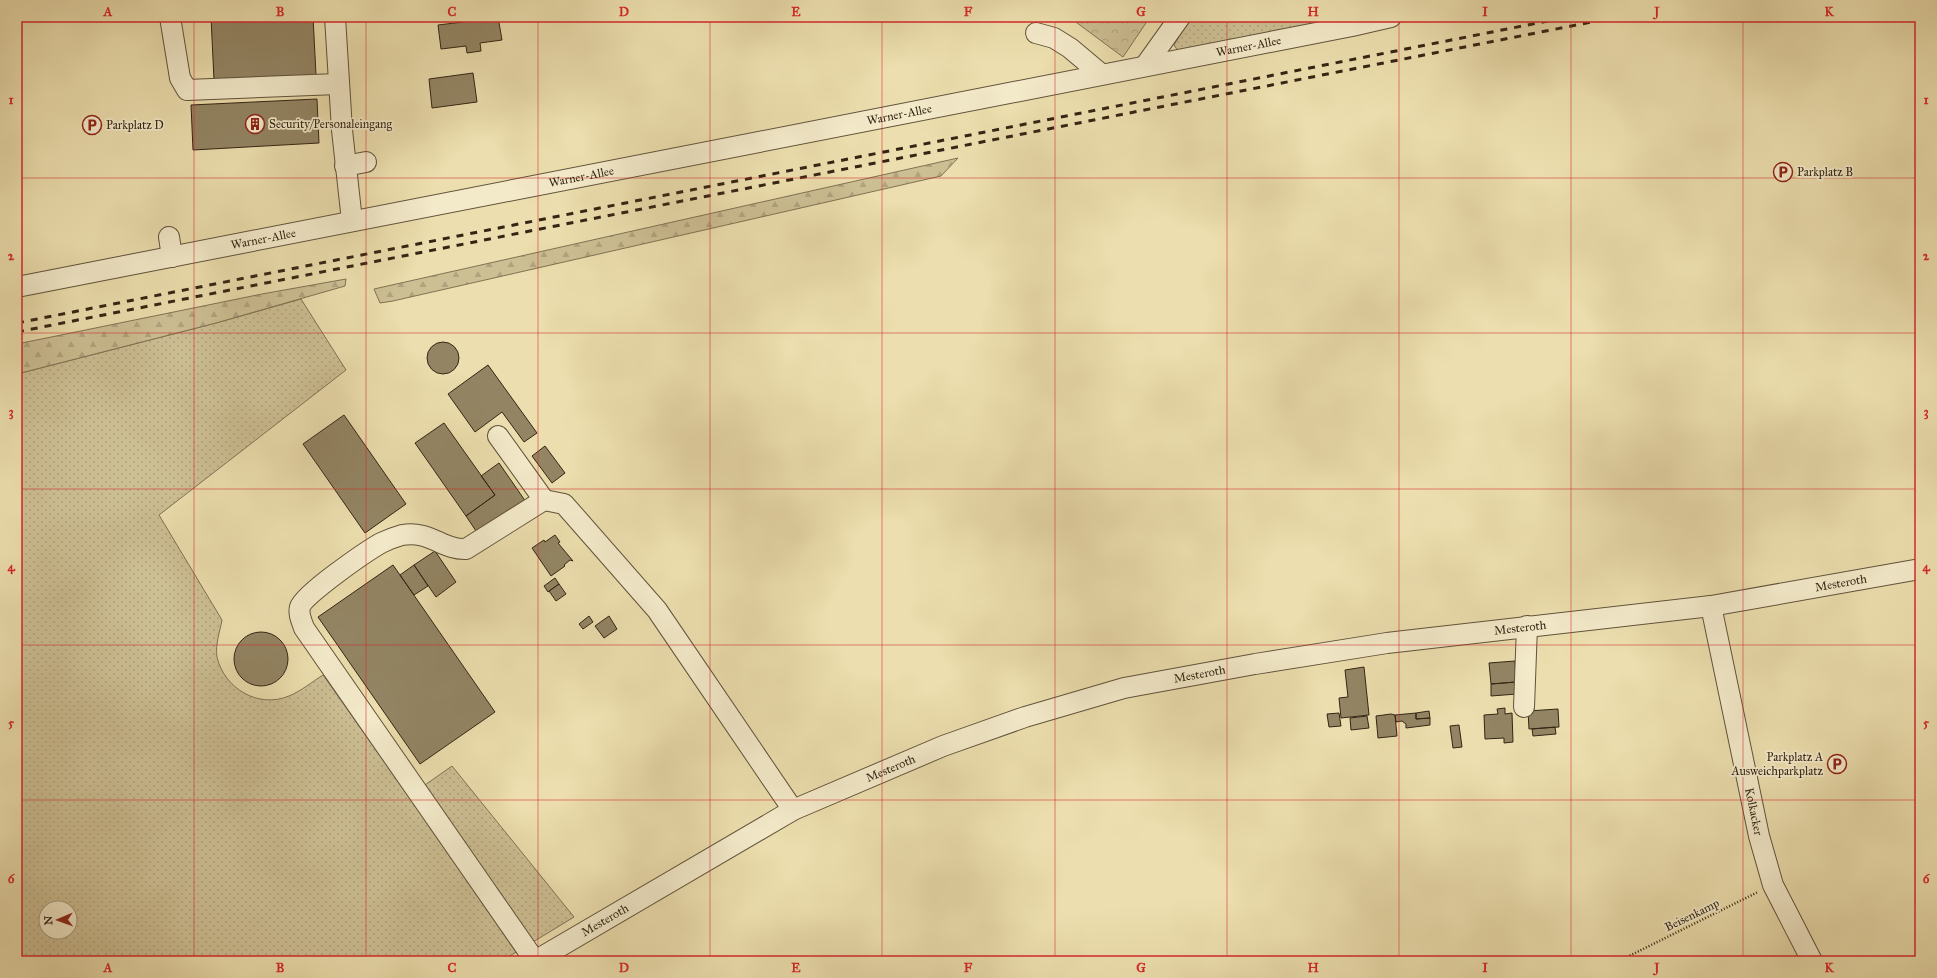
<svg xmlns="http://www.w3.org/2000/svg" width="1937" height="978" viewBox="0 0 1937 978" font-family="'IM FELL Great Primer',serif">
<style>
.grass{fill:url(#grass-dots);stroke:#807254;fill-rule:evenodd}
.forest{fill:url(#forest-firs);stroke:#807254}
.park{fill:url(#park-crowns);stroke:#807254}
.building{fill:#938564;stroke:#332514}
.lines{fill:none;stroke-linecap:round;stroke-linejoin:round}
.minor-casing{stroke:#61533a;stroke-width:22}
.path{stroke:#332514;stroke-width:2.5;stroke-dasharray:1 2;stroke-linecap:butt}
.minor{stroke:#f3eaca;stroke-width:20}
.rail{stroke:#332514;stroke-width:3;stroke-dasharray:7 7;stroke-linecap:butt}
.grid{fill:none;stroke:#d62828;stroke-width:1;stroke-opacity:0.55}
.labels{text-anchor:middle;stroke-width:3.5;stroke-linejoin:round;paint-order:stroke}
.street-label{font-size:12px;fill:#332514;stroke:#f3eaca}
.poi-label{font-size:12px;fill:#332514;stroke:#f3eaca;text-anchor:start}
.neatline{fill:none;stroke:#d62828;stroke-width:1.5}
.grid-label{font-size:13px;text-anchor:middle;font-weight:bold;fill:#d62828}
</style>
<defs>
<pattern id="grass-dots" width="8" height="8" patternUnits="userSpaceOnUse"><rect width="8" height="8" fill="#cdbf94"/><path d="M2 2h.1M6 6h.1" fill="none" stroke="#b0a47f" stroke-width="1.8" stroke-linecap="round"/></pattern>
<pattern id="forest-firs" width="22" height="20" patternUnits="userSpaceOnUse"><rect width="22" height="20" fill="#cdbf94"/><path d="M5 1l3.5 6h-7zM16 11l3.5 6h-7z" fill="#b0a47f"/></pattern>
<pattern id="park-crowns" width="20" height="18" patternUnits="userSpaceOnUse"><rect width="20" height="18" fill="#cdbf94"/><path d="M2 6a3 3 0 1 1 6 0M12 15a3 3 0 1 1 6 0" fill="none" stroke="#b0a47f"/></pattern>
</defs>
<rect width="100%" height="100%" fill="#ecdeae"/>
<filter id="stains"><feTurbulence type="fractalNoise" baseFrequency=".005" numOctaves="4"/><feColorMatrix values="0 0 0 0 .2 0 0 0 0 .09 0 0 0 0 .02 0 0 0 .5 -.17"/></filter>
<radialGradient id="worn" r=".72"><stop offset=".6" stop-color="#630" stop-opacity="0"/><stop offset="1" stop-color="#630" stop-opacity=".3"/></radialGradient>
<path class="grass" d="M1191,17H1314L1309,25L1178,51L1174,45Z
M301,299L346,370L159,515L222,620C220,631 215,645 217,657C224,688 258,709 289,696C301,691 312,682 323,675L518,951L501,961H17V374L216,323ZM46,908H70V932H46Z
M452,766L574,917L533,942L422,787Z"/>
<path class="forest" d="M958,158L941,176L393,301L380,303L374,289Z
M346,279L345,286L216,323L17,374V344L262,294Z"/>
<path class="park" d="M1069,17H1150L1123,57Z"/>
<path class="building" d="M211,17H313L316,75L214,80Z
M462,17H476V20L498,17L502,40L480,43L481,51L467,53L466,46L441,49L438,25L463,22Z
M473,73L477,102L432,108L429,79Z
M317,99L319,143L193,150L191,105Z
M427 358a16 16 0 1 1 32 0a16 16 0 1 1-32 0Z
M488,365L537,433L524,442L502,412L475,432L448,394Z
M344,415L406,504L365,533L303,444Z
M444,423L495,495L466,516L415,443Z
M545,446L565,473L552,483L532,456Z
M499,463L526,502L478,534L466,516L495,495L481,476Z
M555,535L560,542L558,543L573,561L570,560L564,565L565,566L551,576L532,548L544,540L545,542Z
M435,551L456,582L436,597L414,565Z
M393,565L495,712L420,764L318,617Z
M414,565L428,586L414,595L400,575Z
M555,578L559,584L548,592L544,586Z
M559,584L566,594L556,601L549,591Z
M589,616L593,622L583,629L579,624Z
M609,616L617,629L604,638L595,626Z
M234 659a27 27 0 1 1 54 0a27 27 0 1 1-54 0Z
M1515,661L1516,682L1491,684L1489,663Z
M1364,667L1369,715L1341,718L1339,698L1348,697L1345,670Z
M1516,682L1517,694L1491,696V684Z
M1505,708V714L1512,713L1513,742L1504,743V738L1485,739L1484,715L1498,714L1497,709Z
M1558,709L1559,727L1529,729L1528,711Z
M1429,711L1430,718L1416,719V713Z
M1339,713L1341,726L1329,727L1327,714Z
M1416,713V719L1430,718V725L1406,728V724L1402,721L1396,722L1395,715Z
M1391,714L1395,715L1397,736L1378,738L1376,716Z
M1367,716L1369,728L1351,730L1350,718Z
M1459,725L1462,747L1453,748L1450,726Z
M1555,727L1556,734L1533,736L1532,729Z"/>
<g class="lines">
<g class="minor-casing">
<g id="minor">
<path d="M170,17L180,78L187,90L338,84"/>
<path d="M335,17L342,130L352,221"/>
<path d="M1036,33L1054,38L1070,48L1101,74"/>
<path d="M1145,66L1180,17"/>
<path d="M345,166L366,162"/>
<path d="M169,237L172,257"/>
<path id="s1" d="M17,287L1352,26L1391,17"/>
<path d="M498,436L544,500L564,504L657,610L793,810"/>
<path id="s2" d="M1711,606L1759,836L1773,885L1812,961"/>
<path d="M1524,707L1527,626"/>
<path id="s3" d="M535,961L793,810L943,746L1025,717L1124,688L1255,664L1387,643L1711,606L1920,569"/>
<path d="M535,961L304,628C302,622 298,614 300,607C304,594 367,551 381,543C387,540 395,537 402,535C430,530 442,550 466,549L544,500"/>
</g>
</g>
<path class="path" d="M1619,961L1758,892"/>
<use href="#minor" class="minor"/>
<path class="rail" d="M17,323L1568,17
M17,332L1617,17"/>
</g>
<path class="grid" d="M194,17V961M366,17V961M538,17V961M710,17V961M882,17V961M1055,17V961M1227,17V961M1399,17V961M1571,17V961M1743,17V961M17,178H1920M17,333H1920M17,489H1920M17,645H1920M17,800H1920"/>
<defs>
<g id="building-ring" transform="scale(1)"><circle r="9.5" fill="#f3eaca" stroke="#8f2418" stroke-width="1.5"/><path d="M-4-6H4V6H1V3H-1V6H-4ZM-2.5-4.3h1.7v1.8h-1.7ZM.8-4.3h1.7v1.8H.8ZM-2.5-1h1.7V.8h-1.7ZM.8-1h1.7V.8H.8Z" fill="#8f2418"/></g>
<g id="parking-ring" transform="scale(1)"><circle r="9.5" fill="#f3eaca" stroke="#8f2418" stroke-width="1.5"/><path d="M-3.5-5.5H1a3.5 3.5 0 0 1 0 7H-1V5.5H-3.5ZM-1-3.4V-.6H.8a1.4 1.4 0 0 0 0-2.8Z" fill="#8f2418"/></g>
</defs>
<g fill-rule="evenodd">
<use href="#building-ring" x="255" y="124"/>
<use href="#parking-ring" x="92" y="125"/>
<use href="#parking-ring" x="1783" y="172"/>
<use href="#parking-ring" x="1837" y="764"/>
</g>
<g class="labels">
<g class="street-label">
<text dy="4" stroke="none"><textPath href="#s1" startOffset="1255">Warner-Allee</textPath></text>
<text dy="4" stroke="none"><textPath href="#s1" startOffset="899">Warner-Allee</textPath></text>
<text dy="4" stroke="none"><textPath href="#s1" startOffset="575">Warner-Allee</textPath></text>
<text dy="4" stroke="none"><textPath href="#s1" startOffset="251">Warner-Allee</textPath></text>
<text dy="4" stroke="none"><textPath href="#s3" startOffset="1377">Mesteroth</textPath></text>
<text dy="4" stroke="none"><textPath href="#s3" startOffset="1053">Mesteroth</textPath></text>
<text dy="4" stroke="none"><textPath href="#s3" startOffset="729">Mesteroth</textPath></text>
<text dy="4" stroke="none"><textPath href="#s3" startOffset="405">Mesteroth</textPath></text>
<text dy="4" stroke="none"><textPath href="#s2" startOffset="210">Kolkacker</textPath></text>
<text transform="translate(1692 915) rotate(-26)" y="4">Beisenkamp</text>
<text dy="4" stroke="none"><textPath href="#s3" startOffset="81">Mesteroth</textPath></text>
</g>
<g class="poi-label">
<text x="269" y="128">Security/Personaleingang</text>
<text x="106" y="129">Parkplatz D</text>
<text x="1797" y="176">Parkplatz B</text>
<text x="1823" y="761" text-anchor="end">Parkplatz A<tspan x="1823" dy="14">Ausweichparkplatz</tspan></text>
</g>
</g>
<rect width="1937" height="978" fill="none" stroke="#ecdeae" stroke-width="44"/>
<g transform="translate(58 920) rotate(268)"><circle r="19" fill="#f3eaca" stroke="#a69b81"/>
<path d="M0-3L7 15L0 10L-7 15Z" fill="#8f2418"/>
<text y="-6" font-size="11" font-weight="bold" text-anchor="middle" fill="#332514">N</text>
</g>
<rect x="22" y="22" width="1893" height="934" class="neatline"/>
<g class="grid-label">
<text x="108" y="16">A</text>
<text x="280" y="16">B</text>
<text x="452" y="16">C</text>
<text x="624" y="16">D</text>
<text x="796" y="16">E</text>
<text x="968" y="16">F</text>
<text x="1141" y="16">G</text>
<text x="1313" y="16">H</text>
<text x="1485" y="16">I</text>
<text x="1657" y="16">J</text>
<text x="1829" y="16">K</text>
<text x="11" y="104">1</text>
<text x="1926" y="104">1</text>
<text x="11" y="260">2</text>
<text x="1926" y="260">2</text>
<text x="11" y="416">3</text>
<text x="1926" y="416">3</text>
<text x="11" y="571">4</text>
<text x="1926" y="571">4</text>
<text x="11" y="727">5</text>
<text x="1926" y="727">5</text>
<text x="11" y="883">6</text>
<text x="1926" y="883">6</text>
<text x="108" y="972">A</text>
<text x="280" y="972">B</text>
<text x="452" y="972">C</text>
<text x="624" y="972">D</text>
<text x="796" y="972">E</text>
<text x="968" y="972">F</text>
<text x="1141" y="972">G</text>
<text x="1313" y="972">H</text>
<text x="1485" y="972">I</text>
<text x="1657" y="972">J</text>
<text x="1829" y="972">K</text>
</g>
<rect width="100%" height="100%" filter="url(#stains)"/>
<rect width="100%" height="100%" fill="url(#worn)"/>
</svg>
